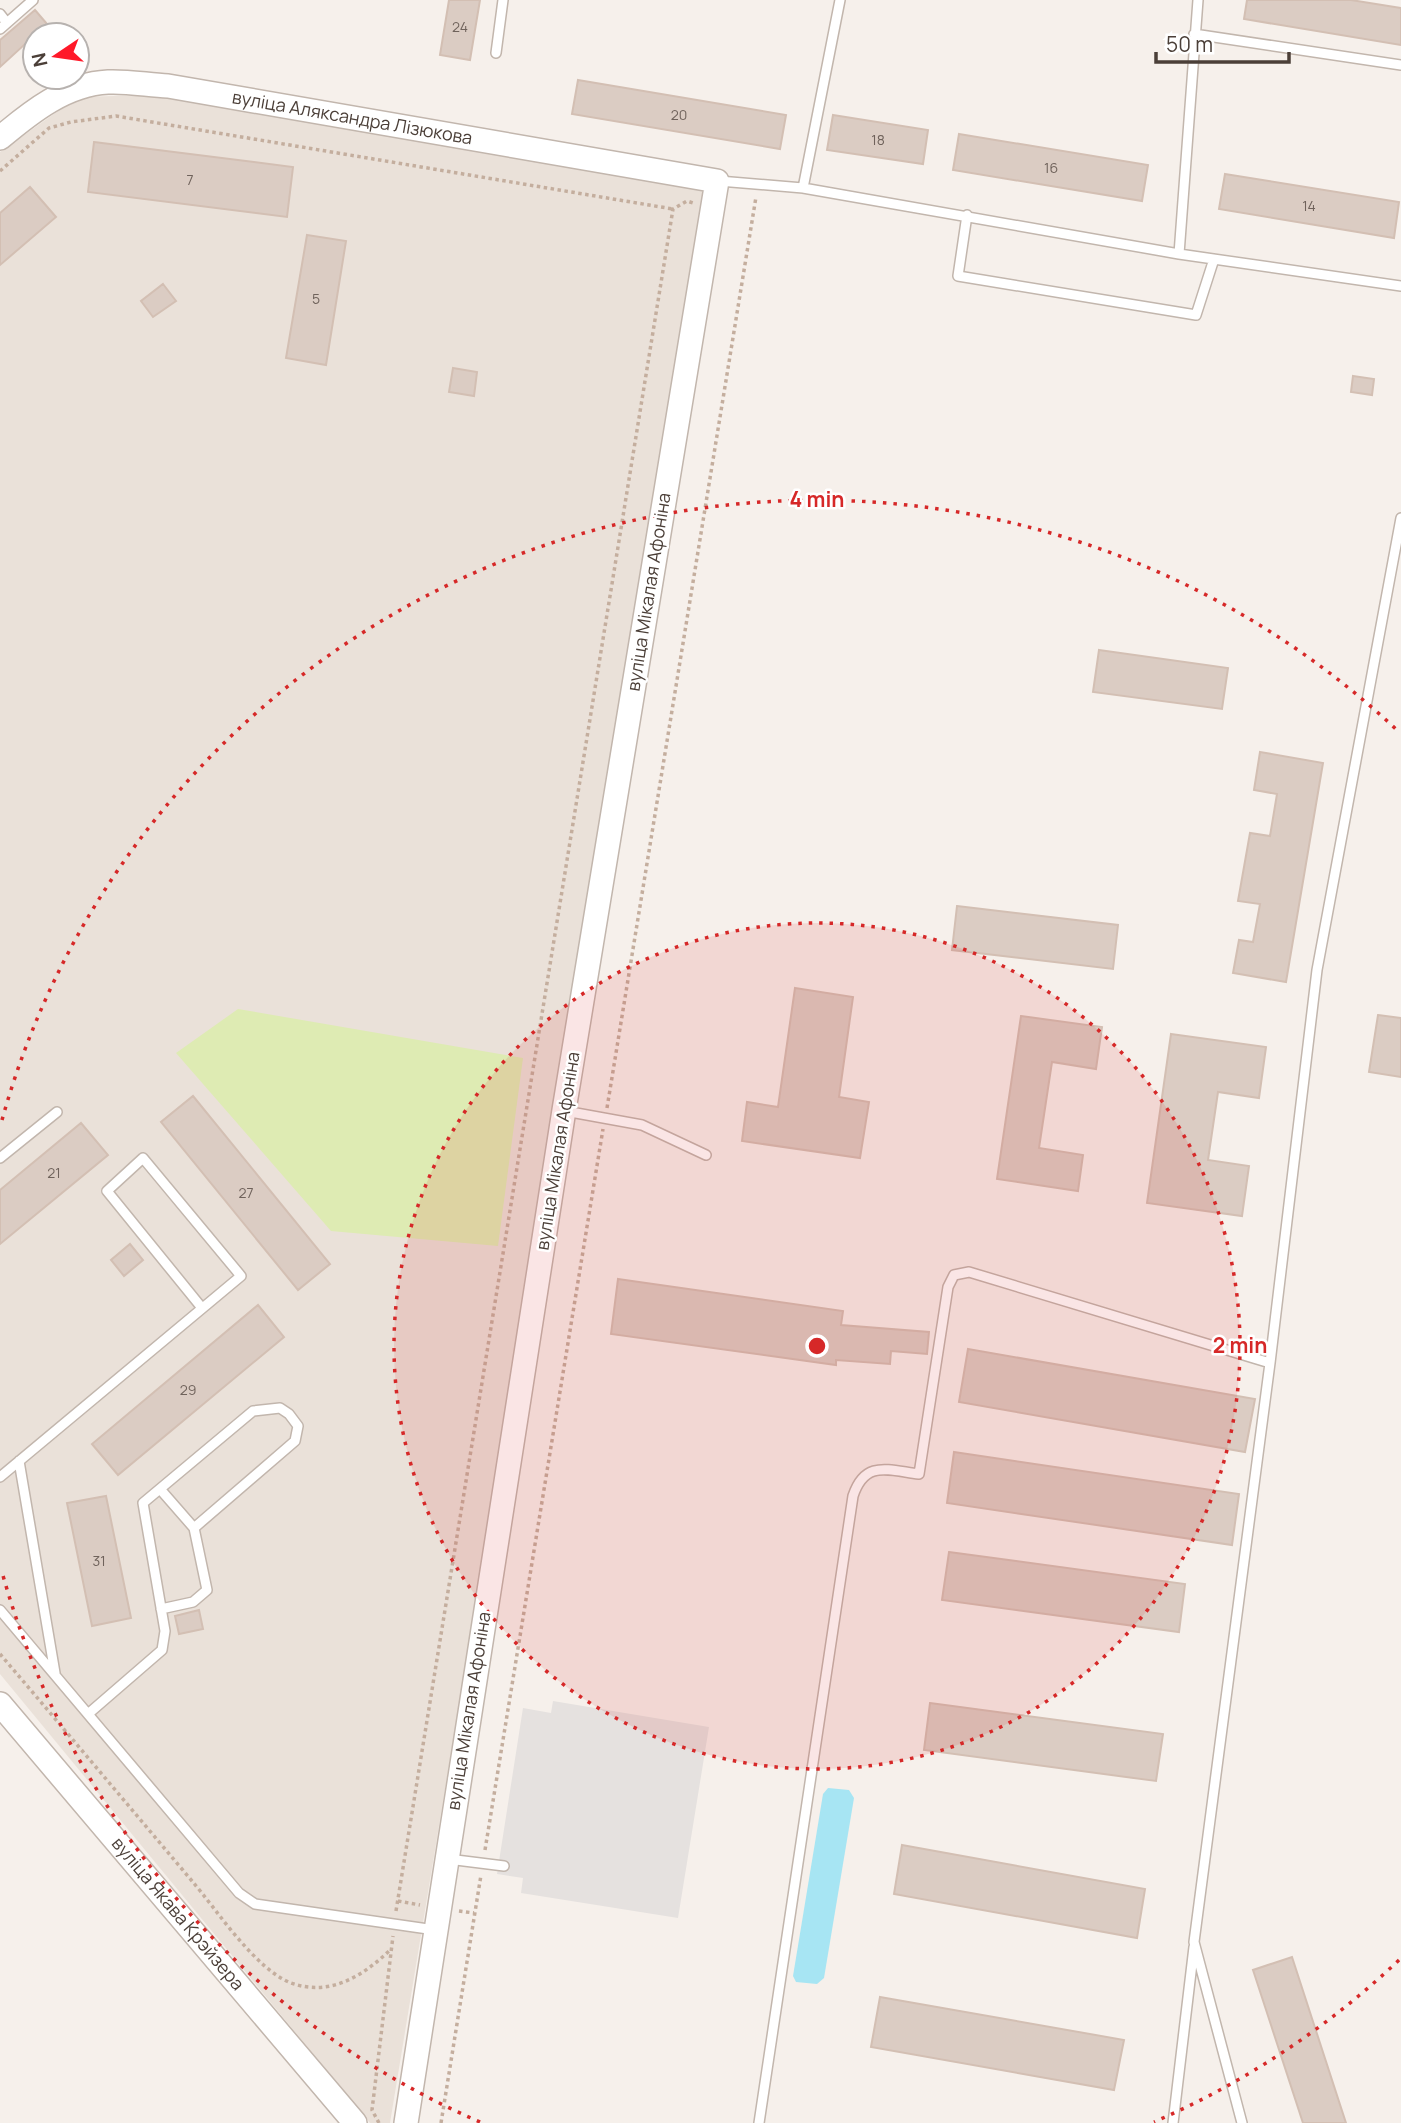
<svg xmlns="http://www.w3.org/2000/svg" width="1401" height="2123" viewBox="0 0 1401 2123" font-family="Manrope,sans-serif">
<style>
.residential{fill:#eae1d9}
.green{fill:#deebb3}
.parking{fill:#e5e1df}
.water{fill:#a7e5f3}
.building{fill:#dbccc3;stroke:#d3bfb3;stroke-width:2}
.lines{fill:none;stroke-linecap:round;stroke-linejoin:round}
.service-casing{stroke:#c2b6ad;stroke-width:12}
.tertiary-casing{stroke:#c2b6ad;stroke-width:26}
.path{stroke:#c4ae9e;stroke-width:3.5;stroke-dasharray:3.5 3.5;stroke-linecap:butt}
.service{stroke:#fff;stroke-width:9}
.tertiary{stroke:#fff;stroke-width:23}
.ring{fill:none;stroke:#d62828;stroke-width:3.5;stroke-dasharray:3.5 7}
.labels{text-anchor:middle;stroke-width:5;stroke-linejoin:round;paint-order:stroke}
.number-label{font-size:14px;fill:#6f625b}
.street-label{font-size:18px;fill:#4b3f38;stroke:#fff}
.centre{fill:#d62828;stroke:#fff;stroke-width:3.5}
.ring-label{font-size:21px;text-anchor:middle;font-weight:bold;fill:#d62828;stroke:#fff;stroke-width:5;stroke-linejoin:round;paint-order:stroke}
</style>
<rect width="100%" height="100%" fill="#f6f0eb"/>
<path class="residential" d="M150,95L709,187L390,2123H370L0,1674V152L78,97Z"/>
<path class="green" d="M238,1009L523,1058L498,1246L331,1231L176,1053Z"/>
<path class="parking" d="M553,1701L709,1727L678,1918L521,1893L523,1878L497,1874L523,1708L551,1713Z"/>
<path class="water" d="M828,1788L849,1790L854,1798L824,1978L817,1984L796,1982L793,1976L823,1794Z"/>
<path class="building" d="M449,0H480L470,60L440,55Z
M1247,0H1351L1401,8V45L1244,19Z
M35,10L47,24L0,67V40Z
M578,80L786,115L780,149L572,114Z
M833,115L928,130L923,164L827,150Z
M959,134L1148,165L1142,201L953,170Z
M94,142L293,167L287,217L88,192Z
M1225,174L1399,202L1394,238L1219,209Z
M30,187L56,217L0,265V213Z
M307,235L346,241L326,365L286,358Z
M163,284L176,301L153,317L141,301Z
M453,368L477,372L474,396L449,392Z
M1353,376L1374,379L1372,395L1351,392Z
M1099,650L1228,668L1222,709L1093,692Z
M1260,752L1323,763L1286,982L1233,973L1239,940L1253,942L1260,904L1238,901L1250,833L1270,836L1277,794L1254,790Z
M957,906L1118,925L1113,969L952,950Z
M795,988L853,997L839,1097L869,1102L860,1158L742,1141L747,1102L778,1107Z
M1378,1015L1401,1018V1077L1369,1072Z
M1021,1016L1102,1027L1096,1069L1052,1062L1039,1148L1083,1155L1078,1191L997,1179Z
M1171,1034L1266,1047L1259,1098L1218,1092L1208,1160L1249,1166L1242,1216L1147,1203Z
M193,1096L330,1264L298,1290L161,1122Z
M81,1123L108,1155L0,1244V1190Z
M130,1244L143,1260L124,1276L111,1260Z
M618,1279L843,1311L841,1325L929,1332L927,1354L891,1351L890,1364L836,1360V1365L611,1334Z
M258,1305L284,1337L118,1475L92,1444Z
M968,1349L1255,1399L1245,1452L959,1402Z
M954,1452L1239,1494L1232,1545L947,1503Z
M106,1496L131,1618L92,1626L67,1503Z
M949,1552L1185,1584L1179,1632L942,1600Z
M199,1610L203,1629L179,1634L175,1616Z
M930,1703L1163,1734L1156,1781L924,1750Z
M902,1845L1145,1889L1137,1938L894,1894Z
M1292,1957L1346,2123H1303L1253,1970Z
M880,1997L1124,2040L1114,2090L871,2047Z"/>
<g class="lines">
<g class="service-casing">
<path id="service" d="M0,14L7,23
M0,29L33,0
M1194,34L1401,65
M496,53L503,0
M719,181L803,188L1179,254L1401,286
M803,188L840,0
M967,215L958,276L1196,315L1214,259
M1179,254L1198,0
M565,1111L642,1125L706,1155
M0,1158L57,1112
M19,1461L55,1673
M0,1477L241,1276L143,1158L107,1191L202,1308
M160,1489L194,1528L207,1590L193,1602L161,1609
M0,1610L239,1893L255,1904L435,1930
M88,1714L162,1650L165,1631L143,1503L253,1411L280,1408L289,1414L298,1426L295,1441L194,1528
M448,1859L504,1866
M759,2123L853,1496C865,1460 887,1470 919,1474L948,1287L954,1275L969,1272L1270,1363L1317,970L1401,518
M1173,2123L1194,1947
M1242,2123L1194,1942L1270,1363"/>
</g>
<g class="tertiary-casing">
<g id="tertiary">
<path id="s1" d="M0,138C31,112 66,84 108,82C127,81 148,85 168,86L717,181L564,1110L406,2123"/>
<path id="s2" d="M0,1704L355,2123"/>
</g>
</g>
<path class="path" d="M0,171L49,128L71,122L116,116L673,209
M607,1108L756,197
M0,1654C64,1729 128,1805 192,1881C217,1910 255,1969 291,1983C330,1997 363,1976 390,1950
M485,1850L603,1129
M398,1901L420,1905
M396,1911L673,209L687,201L696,204
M459,1911L474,1913
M379,2123L372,2110L393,1936
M441,2123L481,1875"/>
<use href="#service" class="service"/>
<use href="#tertiary" class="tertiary"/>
</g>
<circle cx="817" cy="1346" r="423" fill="#d62828" fill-opacity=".12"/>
<g class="ring">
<circle cx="817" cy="1346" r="423"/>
<path d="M1399 1960A846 846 0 0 1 1154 2122M480 2122A846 846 0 0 1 2 1572M2 1120A846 846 0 0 1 1399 732"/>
</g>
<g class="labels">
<g class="number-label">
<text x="460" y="32">24</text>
<text x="679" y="120">20</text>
<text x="878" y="145">18</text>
<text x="1051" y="173">16</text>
<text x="190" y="185">7</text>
<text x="1309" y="211">14</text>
<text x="316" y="304">5</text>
<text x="54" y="1178">21</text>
<text x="246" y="1198">27</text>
<text x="188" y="1395">29</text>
<text x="99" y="1566">31</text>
</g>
<g class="street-label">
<text dy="6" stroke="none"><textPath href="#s1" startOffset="371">вуліца Аляксандра Лізюкова</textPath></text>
<text transform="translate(649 592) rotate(-81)" y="6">вуліца Мікалая Афоніна</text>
<text transform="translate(558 1151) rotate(-81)" y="6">вуліца Мікалая Афоніна</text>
<text transform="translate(469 1711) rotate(-81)" y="6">вуліца Мікалая Афоніна</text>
<text dy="6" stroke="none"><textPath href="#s2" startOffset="275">вуліца Якава Крэйзера</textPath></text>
</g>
</g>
<circle cx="817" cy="1346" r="10" class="centre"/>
<g class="ring-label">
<text x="817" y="507">4 min</text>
<text x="1240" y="1353">2 min</text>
</g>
<g transform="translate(56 56) rotate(257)"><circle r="33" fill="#ffffff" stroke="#b7b2af" stroke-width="2"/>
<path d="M0-5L12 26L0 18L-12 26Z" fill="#ff1929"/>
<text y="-10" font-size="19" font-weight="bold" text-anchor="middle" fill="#4b3f38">N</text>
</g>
<path d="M1156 52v10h133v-10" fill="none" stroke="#4b3f38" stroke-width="3.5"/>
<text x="1166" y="52" font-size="21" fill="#4b3f38" stroke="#ffffff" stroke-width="5" paint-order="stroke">50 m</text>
</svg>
